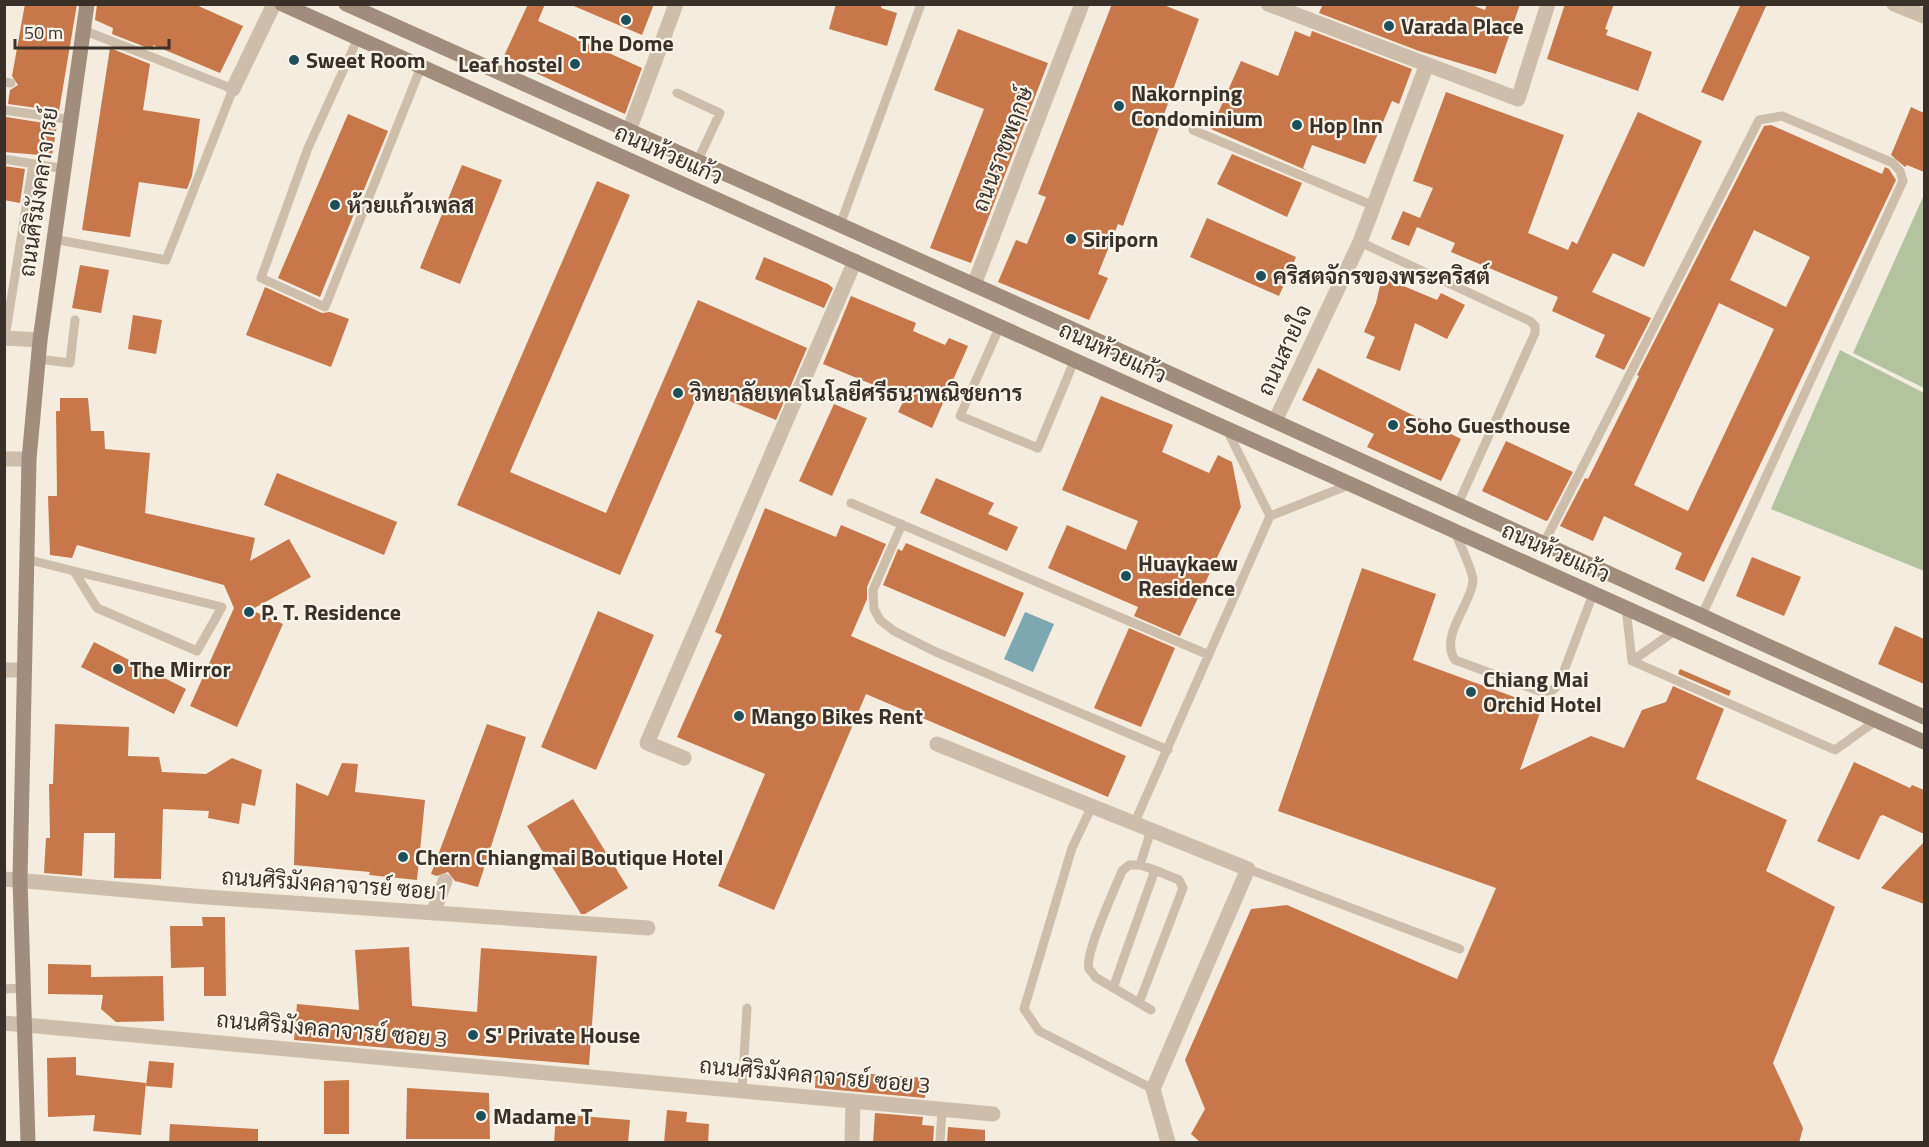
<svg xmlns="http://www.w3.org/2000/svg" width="1929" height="1147" viewBox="0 0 1929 1147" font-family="'Titillium Web',Sarabun,sans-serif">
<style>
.green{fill:#b2c39e}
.water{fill:#7da8b1}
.building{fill:#c77749;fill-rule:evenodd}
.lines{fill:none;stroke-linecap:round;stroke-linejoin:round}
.lane{stroke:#ccbeaa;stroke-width:9}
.street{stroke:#ccbeaa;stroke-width:15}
.secondary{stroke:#a08d7b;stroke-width:15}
.poi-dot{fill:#1e505b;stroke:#faf5eb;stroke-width:2}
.labels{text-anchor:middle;stroke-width:4.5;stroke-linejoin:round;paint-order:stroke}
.poi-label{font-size:22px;font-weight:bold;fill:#39302a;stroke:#faf5eb;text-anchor:start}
.street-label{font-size:22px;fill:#39302a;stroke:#faf5eb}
</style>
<rect width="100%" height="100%" fill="#f3ecdf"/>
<path class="green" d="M1924,195V388L1853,353Z
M1840,350L1924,393V571L1771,509Z"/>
<path class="water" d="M1025,612L1054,624L1033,672L1004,659Z"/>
<path class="building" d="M25,4H77L59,111L8,104L10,90L18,85L12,76Z
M97,4H194L243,26L220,73L153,45V50L112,34L113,28L95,20Z
M528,4H545L538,21L642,68L625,114L503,58Z
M569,4H654L642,35Z
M836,4H882L881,8L897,13L887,46L829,29Z
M1112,4H1161L1199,19L1123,226L1118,224L1098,274L1108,278L1089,320L998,282L1016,240L1027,244L1046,197L1038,194Z
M1323,4H1469L1485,10L1487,4H1520L1496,74L1419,51L1319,13Z
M1565,4H1614L1605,29L1608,30L1606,35L1652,52L1638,91L1547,59Z
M1741,4H1767L1723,101L1701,92Z
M958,29L1048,63L971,263L930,248L984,109L934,90Z
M1295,31L1310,37L1312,31L1412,69L1399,104L1392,101L1365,164L1312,145L1303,168L1308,171L1211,129L1241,61L1278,76Z
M110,48L150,64L143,110L200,119L192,176L187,189L139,182L130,237L82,230Z
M1446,92L1564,135L1528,233L1568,250L1572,241L1577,244L1638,112L1702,141L1644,267L1613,253L1592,292L1651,318L1624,370L1595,357L1605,335L1552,311L1558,297L1451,252L1455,243L1417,227L1409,246L1391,239L1403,211L1420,218L1433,188L1413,181Z
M1911,107L1924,113V172L1907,165L1905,167L1891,155Z
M348,114L388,131L320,297L278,278Z
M6,117L57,125L52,156L4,152Z
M1771,125L1882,174L1885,167L1889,169L1896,180L1704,582L1675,569L1682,553L1604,516L1593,541L1560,526L1585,478L1588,479L1639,376L1637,375L1764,126ZM1754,230L1810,257L1786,307L1730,280ZM1719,303L1774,329L1688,511L1634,485Z
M1232,154L1302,183L1287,217L1217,184Z
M462,165L502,180L460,284L420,268Z
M4,166L25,169L20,203L4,200Z
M597,181L630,195L510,472L606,513L698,300L807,348L776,420L700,389L620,575L457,505Z
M1207,218L1296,257L1279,296L1190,257Z
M764,257L828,284L833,288L824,308L755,279Z
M80,265L109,270L101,313L72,308Z
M1382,277L1437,300L1441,293L1465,305L1447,339L1415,323L1400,371L1366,358L1375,337L1364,332L1376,303Z
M265,287L322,313L330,312L349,319L331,367L246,335Z
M851,296L916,323L913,331L945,345L949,338L968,346L932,428L898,412L905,398L823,364Z
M133,315L162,320L156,354L128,349Z
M1318,368L1461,439L1441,481L1367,447L1374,434L1302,400Z
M1101,396L1173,425L1162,452L1209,473L1218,455L1232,462L1241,507L1180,636L1134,616L1138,607L1048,568L1067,525L1126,550L1138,521L1062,490Z
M60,398H88L91,431H104L105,449L150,453L145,513L255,538L250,561L289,539L311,577L251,610L283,624L237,727L190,706L234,608L224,585L77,545L72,558L50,555L48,496H57L56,411H60Z
M834,404L867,418L832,496L799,481Z
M1506,441L1573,472L1548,520L1546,521L1482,491Z
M277,473L397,522L384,555L264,505Z
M936,478L994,503L988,514L1018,527L1007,551L920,513Z
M765,508L836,537L841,525L886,544L867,587V599L851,636L1126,756L1108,797L866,694L774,910L718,886L765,774L677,737L722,635L715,632Z
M906,543L1024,593L1005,637L883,585L898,549L902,551Z
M1752,557L1801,577L1784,616L1736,596Z
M1362,568L1436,594L1413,660L1542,707L1520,770L1591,736L1624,748L1642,710L1666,702L1673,686L1724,709L1696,779L1787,820L1766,871L1835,907L1773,1063L1803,1128L1799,1143H1201L1191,1134L1205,1109L1185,1060L1251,909L1287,905L1457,979L1496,888L1278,811Z
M598,611L654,635L596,770L541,747Z
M1895,626L1924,639V684L1878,664Z
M1129,628L1175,648L1141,727L1094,708Z
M94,642L186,689L174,714L81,667Z
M1680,669L1731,691L1729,696L1678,674Z
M55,724L129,727L128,756L159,757L162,772L206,774L232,758L262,770L255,806L242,803L239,824L208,818L209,811L163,809L161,879L114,878L115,833H84L82,876L44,873L46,838H50L49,784H53Z
M487,724L526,737L478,887L455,881L448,872L437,876L431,874Z
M1854,762L1910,788L1912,785L1924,790V834L1883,815L1880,816L1859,860L1817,841Z
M342,763L358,764L355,792L425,800L417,880L369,875L370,872L294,865L296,783L328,796Z
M573,799L628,888L585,914H581L527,826Z
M1924,842V904L1881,888L1900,867Z
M202,917H225L226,996H204V967L171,968L170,926H203Z
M409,947L412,1006L477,1012L481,948L597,956L589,1065L294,1040L297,1004L359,1010L355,950Z
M48,964L91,965V977L163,976L164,1021L116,1022L101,1009L103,995L48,994Z
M76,1057V1075L146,1083L141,1135L93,1131L95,1115L48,1117L47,1058Z
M149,1061L174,1063L172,1088L146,1086Z
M816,1070L926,1078L925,1098L815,1088Z
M349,1080V1134H324V1081Z
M407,1088L489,1093L490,1139H406Z
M667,1110L687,1112L686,1122L709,1124L708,1143H664Z
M875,1113L923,1117L922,1125L934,1126L933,1143H873Z
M556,1114L630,1120L628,1143H554Z
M170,1124L258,1129V1143H169Z
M948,1127L985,1130V1143H947Z"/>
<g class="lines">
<path class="lane" d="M358,38L308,148L261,278L325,307L421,67
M4,82L11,83
M677,93L720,113L697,162
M4,110L72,120
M1193,130L1374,206
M4,159L65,169
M840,225L921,4
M53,239L166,260L233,89L83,30
M1360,242L1530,321L1535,326V333L1458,504
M1000,326L960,416L1038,448L1075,359
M5,338L33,164
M38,359L70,363L75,320
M1227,430L1270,516
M851,503L1209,655
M902,524L873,590L874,609L880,620L894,631L936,652L1168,750
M1455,532C1459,543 1473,570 1473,581C1471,605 1439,636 1455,660L1542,692L1553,690L1559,684L1593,594
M1544,543L1759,120L1782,116L1893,163L1900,171L1903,181L1702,615
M26,559L74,571
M74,571L222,607L197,651L97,608Z
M1626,608L1632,661L1835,750L1877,720
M1632,661L1676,630
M1091,808L1072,848L1024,1009L1039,1031L1153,1089
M1134,824L1270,516L1349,485
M1151,830L1140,865H1129L1122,871C1115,889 1084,954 1089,969C1090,970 1095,976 1095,977L1151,1010
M1248,869L1460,949
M1113,988L1155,870L1140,865
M4,989L25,988
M1139,1003L1183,888L1179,880L1155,870
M742,1091L747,1008
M940,1142L942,1110"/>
<path class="street" d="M1268,4L1518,99L1548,4
M1894,4L1924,16
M233,89L274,4
M629,131L676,4
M974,285L1082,4
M4,338L40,340
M1275,421L1360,242L1427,64
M4,459H29
M4,670H23
M937,744L1248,869L1153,1089L1168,1142
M684,758L647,743L855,261
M4,879L193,896L648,928
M433,913L445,881
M4,1023L993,1114
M852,1142L853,1101"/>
<path class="secondary" d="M282,4L1924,742
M346,4L1048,318L1924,717
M28,1142L20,879L29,459L40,340L87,4"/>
</g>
<g class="poi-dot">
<circle cx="626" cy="20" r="6"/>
<circle cx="1389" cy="26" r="6"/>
<circle cx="294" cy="60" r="6"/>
<circle cx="575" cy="64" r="6"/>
<circle cx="1119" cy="106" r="6"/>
<circle cx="1297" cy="125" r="6"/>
<circle cx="335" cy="205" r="6"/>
<circle cx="1071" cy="239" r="6"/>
<circle cx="1261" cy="276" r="6"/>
<circle cx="678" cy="393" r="6"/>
<circle cx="1393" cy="425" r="6"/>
<circle cx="1126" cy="576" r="6"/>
<circle cx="249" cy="612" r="6"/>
<circle cx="118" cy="669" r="6"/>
<circle cx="1471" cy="692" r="6"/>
<circle cx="739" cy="716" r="6"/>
<circle cx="403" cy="857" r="6"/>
<circle cx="473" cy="1035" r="6"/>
<circle cx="481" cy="1116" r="6"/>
</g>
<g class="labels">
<g class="poi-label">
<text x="1401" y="34">Varada Place</text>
<text x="626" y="51" text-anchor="middle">The Dome</text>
<text x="306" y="68">Sweet Room</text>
<text x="563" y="72" text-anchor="end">Leaf hostel</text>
<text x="1131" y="101">Nakornping<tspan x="1131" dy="25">Condominium</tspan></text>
<text x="1309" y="133">Hop Inn</text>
<text x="347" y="213">ห้วยแก้วเพลส</text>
<text x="1083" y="247">Siriporn</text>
<text x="1273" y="284">คริสตจักรของพระคริสต์</text>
<text x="690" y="401">วิทยาลัยเทคโนโลยีศรีธนาพณิชยการ</text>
<text x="1405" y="433">Soho Guesthouse</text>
<text x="1138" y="571">Huaykaew<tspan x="1138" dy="25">Residence</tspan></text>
<text x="261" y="620">P. T. Residence</text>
<text x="130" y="677">The Mirror</text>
<text x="1483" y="687">Chiang Mai<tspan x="1483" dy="25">Orchid Hotel</tspan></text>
<text x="751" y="724">Mango Bikes Rent</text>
<text x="415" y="865">Chern Chiangmai Boutique Hotel</text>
<text x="485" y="1043">S' Private House</text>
<text x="493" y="1124">Madame T</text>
</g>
<g class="street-label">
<text transform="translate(1002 149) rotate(-69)" y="8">ถนนราชพฤกษ์</text>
<text transform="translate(669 154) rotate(24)" y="8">ถนนห้วยแก้ว</text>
<text transform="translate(38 192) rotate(-82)" y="8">ถนนศิริมังคลาจารย์</text>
<text transform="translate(1284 350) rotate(-65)" y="8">ถนนสายใจ</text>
<text transform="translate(1113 352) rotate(25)" y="8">ถนนห้วยแก้ว</text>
<text transform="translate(1556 552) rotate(24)" y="8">ถนนห้วยแก้ว</text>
<text transform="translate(335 884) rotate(4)" y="8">ถนนศิริมังคลาจารย์ ซอย1</text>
<text transform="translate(332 1029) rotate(5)" y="8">ถนนศิริมังคลาจารย์ ซอย 3</text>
<text transform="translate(815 1075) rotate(5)" y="8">ถนนศิริมังคลาจารย์ ซอย 3</text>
</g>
</g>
<rect width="1929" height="1147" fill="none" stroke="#39302a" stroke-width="12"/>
<path d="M15 39v9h154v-9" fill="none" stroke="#39302a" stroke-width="3"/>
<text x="24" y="39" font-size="18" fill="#39302a" stroke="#faf5eb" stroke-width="4.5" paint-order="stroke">50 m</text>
</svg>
